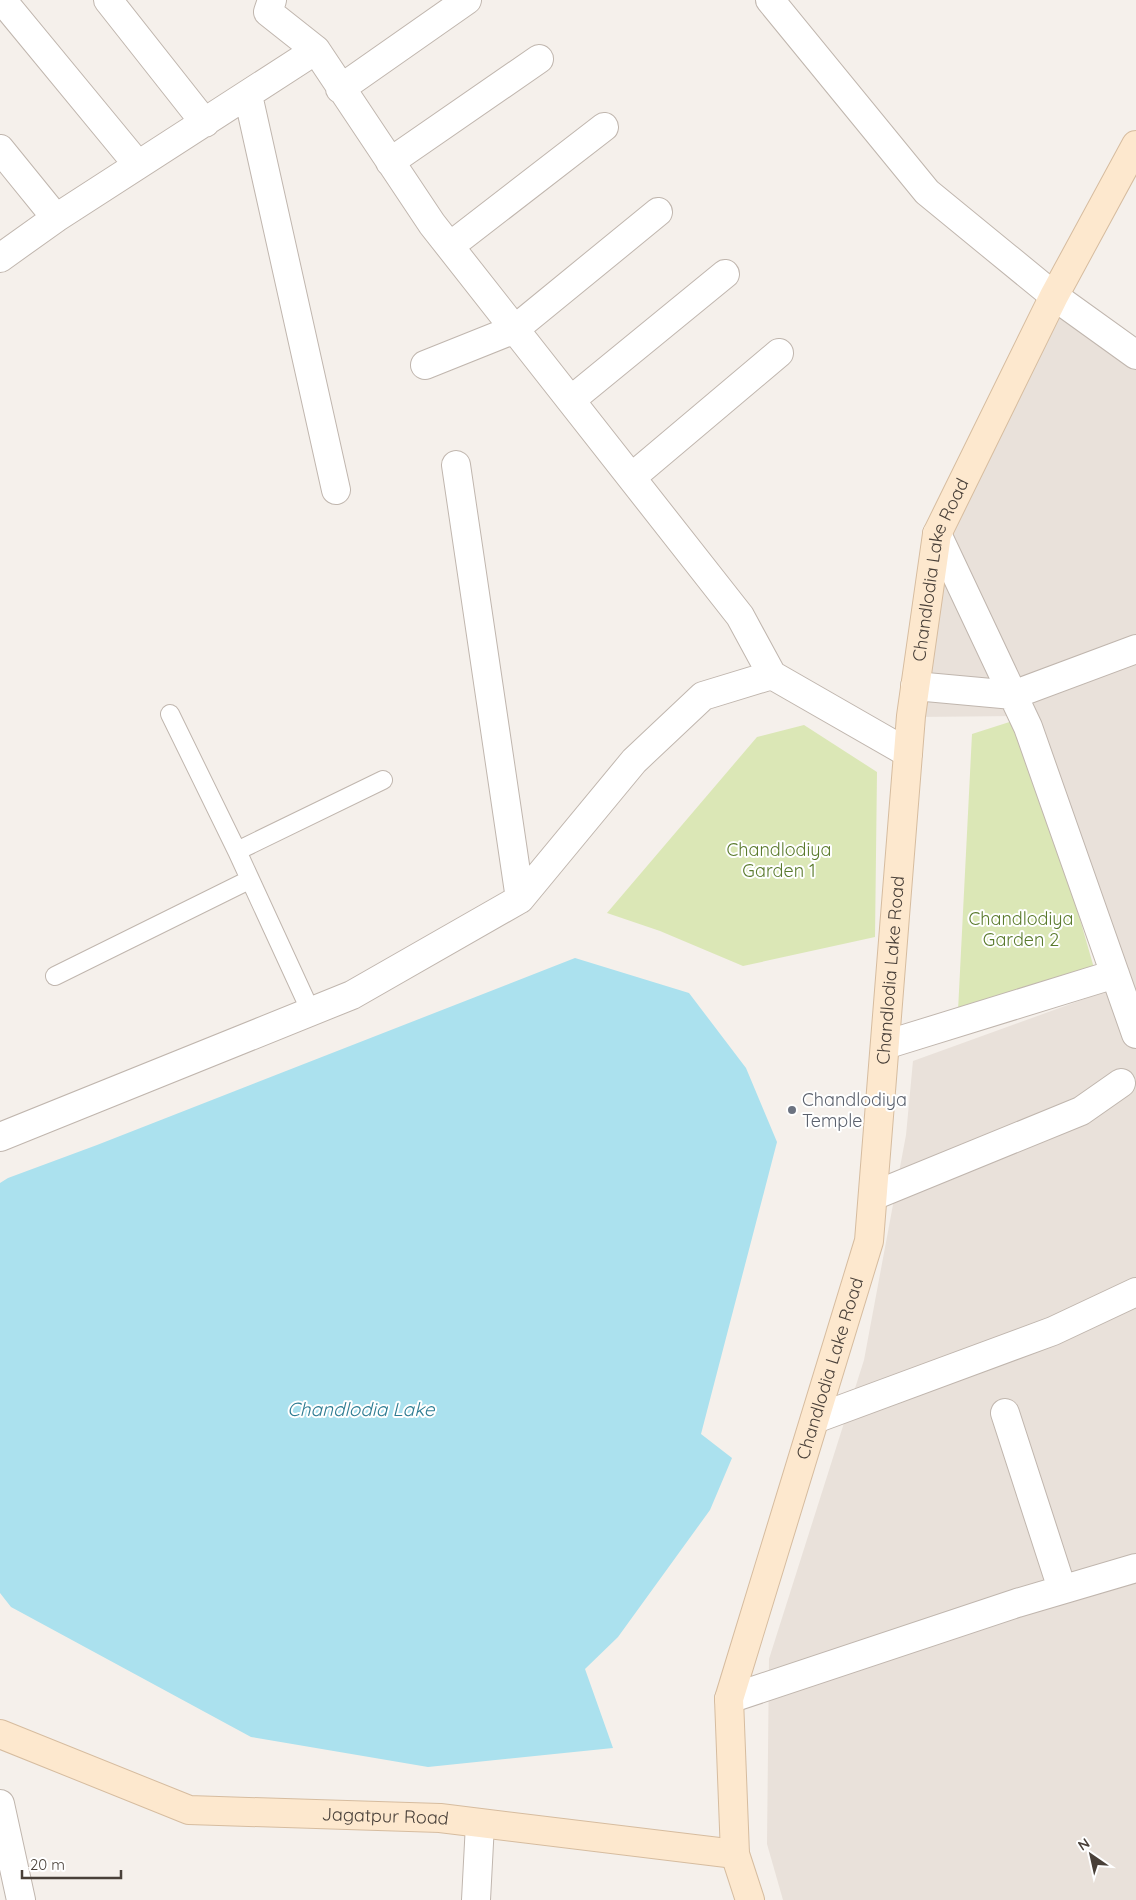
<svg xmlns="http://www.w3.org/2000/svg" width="1136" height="1900" viewBox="0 0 1136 1900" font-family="Quicksand,sans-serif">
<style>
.residential{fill:#e9e1da}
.green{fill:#dbe7b6}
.water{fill:#abe1ee}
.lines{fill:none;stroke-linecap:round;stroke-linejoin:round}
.lane-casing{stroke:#c0b6ae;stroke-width:20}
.street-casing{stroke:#c0b6ae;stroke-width:30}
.secondary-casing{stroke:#d6bc9f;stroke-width:30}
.lane{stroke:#fff;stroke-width:18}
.street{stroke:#fff;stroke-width:28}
.secondary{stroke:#fde8ce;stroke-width:28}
.worship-dot{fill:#6b7280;stroke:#fff;stroke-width:2}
.labels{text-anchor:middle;stroke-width:4;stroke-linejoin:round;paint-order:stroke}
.street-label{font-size:18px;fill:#494039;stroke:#fff}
.park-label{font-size:18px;fill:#5a7a2d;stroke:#fff}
.worship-label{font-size:18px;fill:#5b616d;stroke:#fff;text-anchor:start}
.water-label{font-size:19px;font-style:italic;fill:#2e7c92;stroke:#fff}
</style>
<rect width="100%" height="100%" fill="#f5f0eb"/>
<path class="residential" d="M1058,313L1136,364V1900H783L767,1844L769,1659L864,1360L906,1135L913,1061L1112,989L1031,716L915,717L950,531Z"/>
<path class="green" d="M1022,718L1094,968L958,1011L972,734Z
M804,725L877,772L875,937L743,966L660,931L607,913L757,737Z"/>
<path class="water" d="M575,958L689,993L746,1068L777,1142L701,1434L732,1458L710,1510L618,1637L585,1669L613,1748L428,1767L251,1737L11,1607L0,1593V1183L8,1178L97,1145Z"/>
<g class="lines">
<g class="lane-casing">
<path id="lane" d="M170,714L237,851L311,1012
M237,851L383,780
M55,976L249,880"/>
</g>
<g class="street-casing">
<path id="street" d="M2,0L138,165
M108,0L205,123
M272,0L268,12L316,50L432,224L740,616L772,675
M770,0L927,192L1054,296L1136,355
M340,89L467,0
M248,95L336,490
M0,149L56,218
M390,162L539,59
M450,246L604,127
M0,258L56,218L316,50
M425,365L515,329L658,212
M571,400L725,274
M456,465L520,899
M632,477L779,353
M937,534L1028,727L1136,1034
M915,686L1013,695L1136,649
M885,1045L1115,974
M0,1137L352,995L520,899L634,761L703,696L772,675L908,753
M873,1196L1081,1111L1121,1083
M1005,1413L1062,1589
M815,1419L1053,1331L1136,1292
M729,1699L1017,1603L1136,1568
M0,1804L21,1900
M476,1900L480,1824"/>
</g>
<g class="secondary-casing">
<g id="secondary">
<path id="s1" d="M0,1734L189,1810L440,1818L735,1854"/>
<path id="s2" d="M750,1900L735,1854L729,1699L869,1241L911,716L937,534L1054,296L1136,145"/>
</g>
</g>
<use href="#lane" class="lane"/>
<use href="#street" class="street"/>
<use href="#secondary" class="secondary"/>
</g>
<circle class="worship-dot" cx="792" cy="1110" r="5"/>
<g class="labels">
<g class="street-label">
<text dy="6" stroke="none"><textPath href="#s2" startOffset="1359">Chandlodia Lake Road</textPath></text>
<text dy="6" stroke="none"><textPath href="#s2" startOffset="954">Chandlodia Lake Road</textPath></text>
<text dy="6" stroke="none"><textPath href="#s2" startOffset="549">Chandlodia Lake Road</textPath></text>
<text dy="6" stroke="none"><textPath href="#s1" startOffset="400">Jagatpur Road</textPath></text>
</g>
<g class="park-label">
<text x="779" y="856">Chandlodiya<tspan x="779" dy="21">Garden 1</tspan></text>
<text x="1021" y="925">Chandlodiya<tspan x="1021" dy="21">Garden 2</tspan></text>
</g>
<g class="worship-label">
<text x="802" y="1106">Chandlodiya<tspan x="802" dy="21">Temple</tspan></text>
</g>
<g class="water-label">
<text x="361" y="1416">Chandlodia Lake</text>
</g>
</g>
<g transform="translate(1091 1855) rotate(326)" stroke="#ffffff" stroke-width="4" paint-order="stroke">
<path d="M0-4L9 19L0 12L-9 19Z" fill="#494039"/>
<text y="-8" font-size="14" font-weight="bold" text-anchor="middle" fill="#494039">N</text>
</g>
<path d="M22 1870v8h99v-8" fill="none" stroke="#494039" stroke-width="2.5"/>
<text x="30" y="1870" font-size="15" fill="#494039" stroke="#ffffff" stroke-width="4" paint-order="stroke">20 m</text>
</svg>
